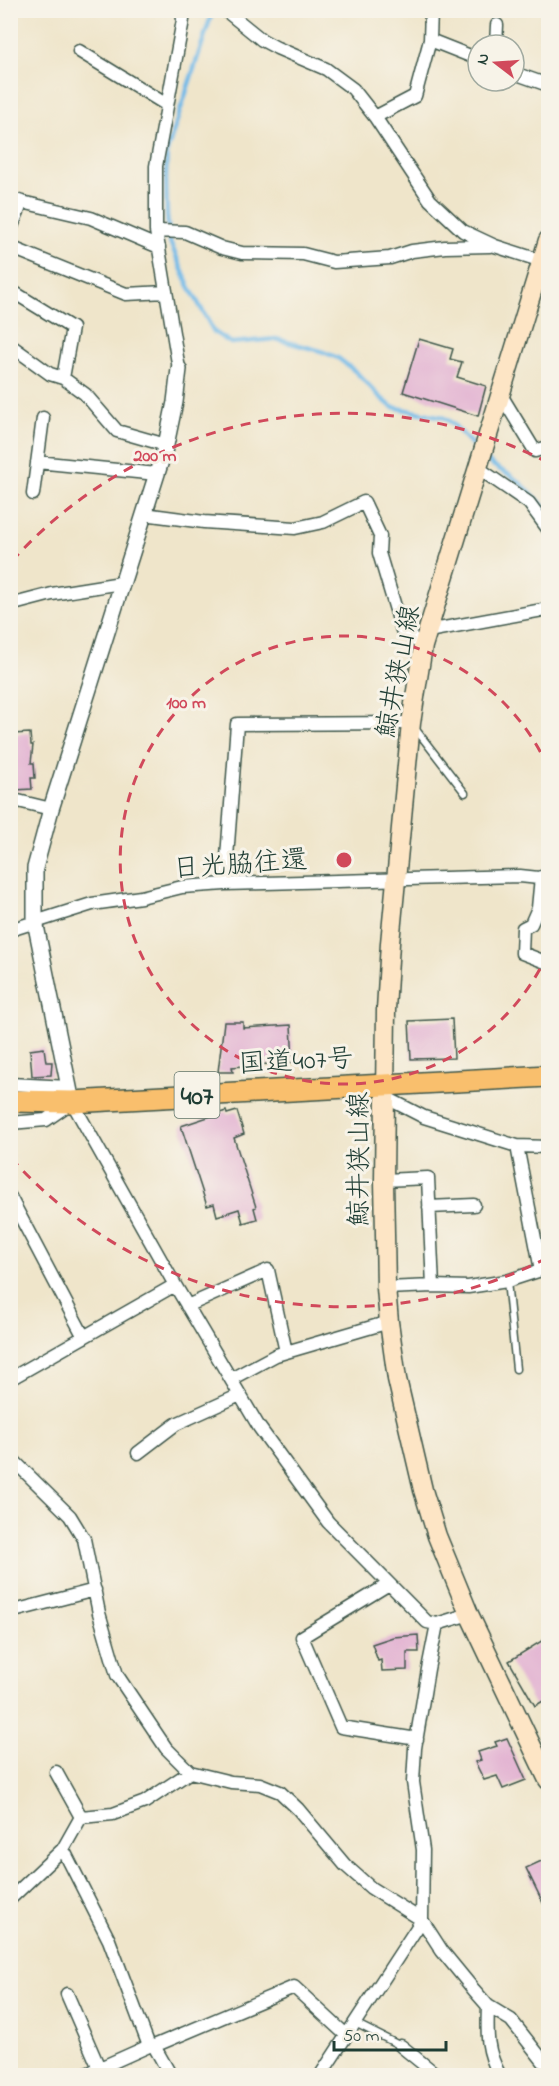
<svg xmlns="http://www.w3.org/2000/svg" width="559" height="2086" viewBox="0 0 559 2086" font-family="'Indie Flower','Klee One',sans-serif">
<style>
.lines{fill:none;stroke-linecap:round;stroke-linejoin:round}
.stream{stroke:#6fb9e8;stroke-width:4.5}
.building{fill:#e1aed0}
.service-casing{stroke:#3e564a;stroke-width:9}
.minor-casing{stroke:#3e564a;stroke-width:15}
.tertiary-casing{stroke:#3e564a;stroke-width:18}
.secondary-casing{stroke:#3e564a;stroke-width:21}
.trunk-casing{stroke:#3e564a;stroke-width:24}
.service{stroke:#fff;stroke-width:6}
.minor{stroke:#fff;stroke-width:12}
.tertiary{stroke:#fff;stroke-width:15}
.secondary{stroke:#fde5c5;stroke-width:18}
.trunk{stroke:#f9bf6d;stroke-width:21}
.ring{fill:none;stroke:#d1495b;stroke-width:3;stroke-dasharray:10 8}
.labels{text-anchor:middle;stroke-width:6;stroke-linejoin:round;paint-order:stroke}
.shield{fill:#f7f3e8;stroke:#60746a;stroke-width:1.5}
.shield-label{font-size:26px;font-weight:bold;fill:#1f3d34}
.street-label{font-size:27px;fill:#1f3d34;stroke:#f7f3e8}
.centre{fill:#d1495b;stroke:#f7f3e8;stroke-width:3}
.ring-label{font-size:18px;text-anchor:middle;font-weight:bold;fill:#d1495b;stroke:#f7f3e8;stroke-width:6;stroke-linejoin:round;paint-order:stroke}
</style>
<rect width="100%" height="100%" fill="#f7f3e8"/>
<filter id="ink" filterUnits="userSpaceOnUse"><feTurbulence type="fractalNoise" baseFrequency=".0167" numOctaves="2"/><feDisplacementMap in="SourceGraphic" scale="12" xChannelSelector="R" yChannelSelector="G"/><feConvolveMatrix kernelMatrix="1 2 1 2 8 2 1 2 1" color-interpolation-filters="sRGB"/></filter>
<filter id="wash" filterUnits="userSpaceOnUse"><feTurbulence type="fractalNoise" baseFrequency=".008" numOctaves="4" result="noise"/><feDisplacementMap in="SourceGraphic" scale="24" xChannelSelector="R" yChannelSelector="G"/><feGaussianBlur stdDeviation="1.35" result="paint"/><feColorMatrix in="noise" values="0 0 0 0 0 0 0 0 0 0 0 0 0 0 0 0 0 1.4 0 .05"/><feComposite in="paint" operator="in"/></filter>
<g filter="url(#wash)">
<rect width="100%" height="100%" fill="#efe5ca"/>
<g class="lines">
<path class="stream" d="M213,10L167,151L166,178L167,216L170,242L189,286L214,332L231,343L276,339L321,351L338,358L356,372L380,397L392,407L443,417L452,423L478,451
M486,459C493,467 501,470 510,475C524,485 537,498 548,511"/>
</g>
<g id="blocks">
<path class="building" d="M419,339L453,349L450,359L462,362L457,377L486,386L478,416L403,392Z
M30,733L31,745H33L31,763H34L35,778H31L32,789L15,790L12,734Z
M452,1019L454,1058L411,1059L409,1021Z
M224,1022H243V1028L291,1025L293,1062L232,1067L233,1072H218Z
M44,1048L46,1062H52L51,1075L32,1076L30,1050Z
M226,1111L227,1114L237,1111L244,1134L234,1138L256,1207L254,1208L257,1219L243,1223L239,1209L217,1216L214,1204L207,1206L181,1126Z
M418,1635L419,1652H407V1670L382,1671L381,1660L378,1661L372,1644L393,1637Z
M548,1637V1698L535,1706L509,1661Z
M507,1738L526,1780L503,1789L497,1776L484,1780L475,1762L481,1760L478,1752L497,1746L495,1742Z
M548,1858V1903L544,1905L526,1868Z"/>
</g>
</g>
<g filter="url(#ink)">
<use href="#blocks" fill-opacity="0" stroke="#3e564a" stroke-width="1.5"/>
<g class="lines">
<g class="service-casing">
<path id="service" d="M414,727L465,793
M507,1281L516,1369
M355,2023L401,2046"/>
</g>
<g class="minor-casing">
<path id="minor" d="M225,10L262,40L277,48L326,69L353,89L375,117L430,200L463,231L495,246L542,261H548
M431,10L430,40L478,59
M496,45L497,25
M79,51L167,105
M514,73L548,85
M375,117L415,96L430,40
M10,198L22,202L91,218L159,247
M10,231L22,202
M156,231L185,232L222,248L242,253L303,254L334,262L390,258L412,251L445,247L490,246
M10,247L126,294L166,292
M10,290L72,328L63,378
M10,345L50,374L63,378L85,394L117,431L166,445
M179,369L156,231V166L183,20L182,10
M501,395L535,451L548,447
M37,462L157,474
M478,468L529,503L548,529
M33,494L43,418
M144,514L204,522L295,528L323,522L364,502L380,536L379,553L402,630L423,646
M10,605L52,594L121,583
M428,631L548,609
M10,799L51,809
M541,877L538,908L531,924L523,928L522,953L548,963
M225,884L237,724L411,723
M10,930L92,904L141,897L182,887L225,884L520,876L548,879
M10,1084L69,1087
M385,1097L424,1117L517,1146L548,1147
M10,1123L46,1120L72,1102L175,1285L259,1427L328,1522L427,1622L437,1624L469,1614
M384,1180L428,1178L433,1286
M10,1197L84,1337
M429,1207L474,1205
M386,1288L433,1286L468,1287L507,1281L541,1270L517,1146
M187,1306L268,1270L286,1352
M10,1379L175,1285
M231,1379L276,1355L389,1322
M138,1453L176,1424L240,1395
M10,1457L70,1516L84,1539L99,1613L117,1675L166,1748L190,1772
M389,1584L302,1637L341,1727L417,1739
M10,1612L95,1590
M56,1772L81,1817
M63,1849L109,1940L149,2046H154L171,2076
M10,1899L63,1849L81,1817L113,1814L145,1802L190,1772L231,1782L260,1784L280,1792L298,1809L345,1865L371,1888L422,1920L442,1951L474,1990L488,2006L511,2020L548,2067
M67,1994L99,2068
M488,2006C487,2034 486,2050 500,2076
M154,2046L294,1987L346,2035
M401,2046L438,2076
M82,2076L149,2046
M320,2076L422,1920L423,1850L413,1782L415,1748L428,1669L437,1624"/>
</g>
<g class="tertiary-casing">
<path id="tertiary" d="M72,1102L35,921V868L51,809L166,445L175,402L179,369"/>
</g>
<g class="secondary-casing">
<path id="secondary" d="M548,240L423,646L411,723L390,943L386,1010L384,1180L386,1288L389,1322L397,1379L423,1490L437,1536L469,1614L548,1780"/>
</g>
<g class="trunk-casing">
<path id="trunk" d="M10,1101L72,1102L548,1076"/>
</g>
<use href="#service" class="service"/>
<use href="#minor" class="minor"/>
<use href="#tertiary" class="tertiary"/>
<use href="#secondary" class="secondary"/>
<use href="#trunk" class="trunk"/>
</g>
</g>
<g class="ring">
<path d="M548 953A224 224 0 1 1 548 767"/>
<path d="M547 1258A447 447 0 0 1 12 1159M12 561A447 447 0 0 1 547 462"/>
</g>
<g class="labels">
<rect class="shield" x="174.5" y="1072" width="45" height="46" rx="4.5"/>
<g class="shield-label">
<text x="197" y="1104">407</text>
</g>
<g class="street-label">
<text transform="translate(397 671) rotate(-79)" y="9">鯨井狭山線</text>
<text transform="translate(240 863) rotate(-4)" y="9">日光脇往還</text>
<text transform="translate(296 1060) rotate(-3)" y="9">国道407号</text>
<text transform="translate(358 1159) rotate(-90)" y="9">鯨井狭山線</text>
</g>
</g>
<circle cx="344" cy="860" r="9" class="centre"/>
<g class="ring-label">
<text x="155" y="461">200 m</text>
<text x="186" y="708">100 m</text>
</g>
<rect width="559" height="2086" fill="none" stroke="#f7f3e8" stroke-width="36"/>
<g transform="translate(496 63) rotate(287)"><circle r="28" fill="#f7f3e8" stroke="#a1aaa0" stroke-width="1.5"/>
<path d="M0-4.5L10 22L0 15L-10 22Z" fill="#d1495b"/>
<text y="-9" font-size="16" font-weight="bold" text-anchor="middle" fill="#1f3d34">N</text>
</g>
<path d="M334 2041v9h112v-9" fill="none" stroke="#1f3d34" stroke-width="3"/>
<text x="343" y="2041" font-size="18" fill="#1f3d34" stroke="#f7f3e8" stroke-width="4.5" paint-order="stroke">50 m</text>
</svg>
